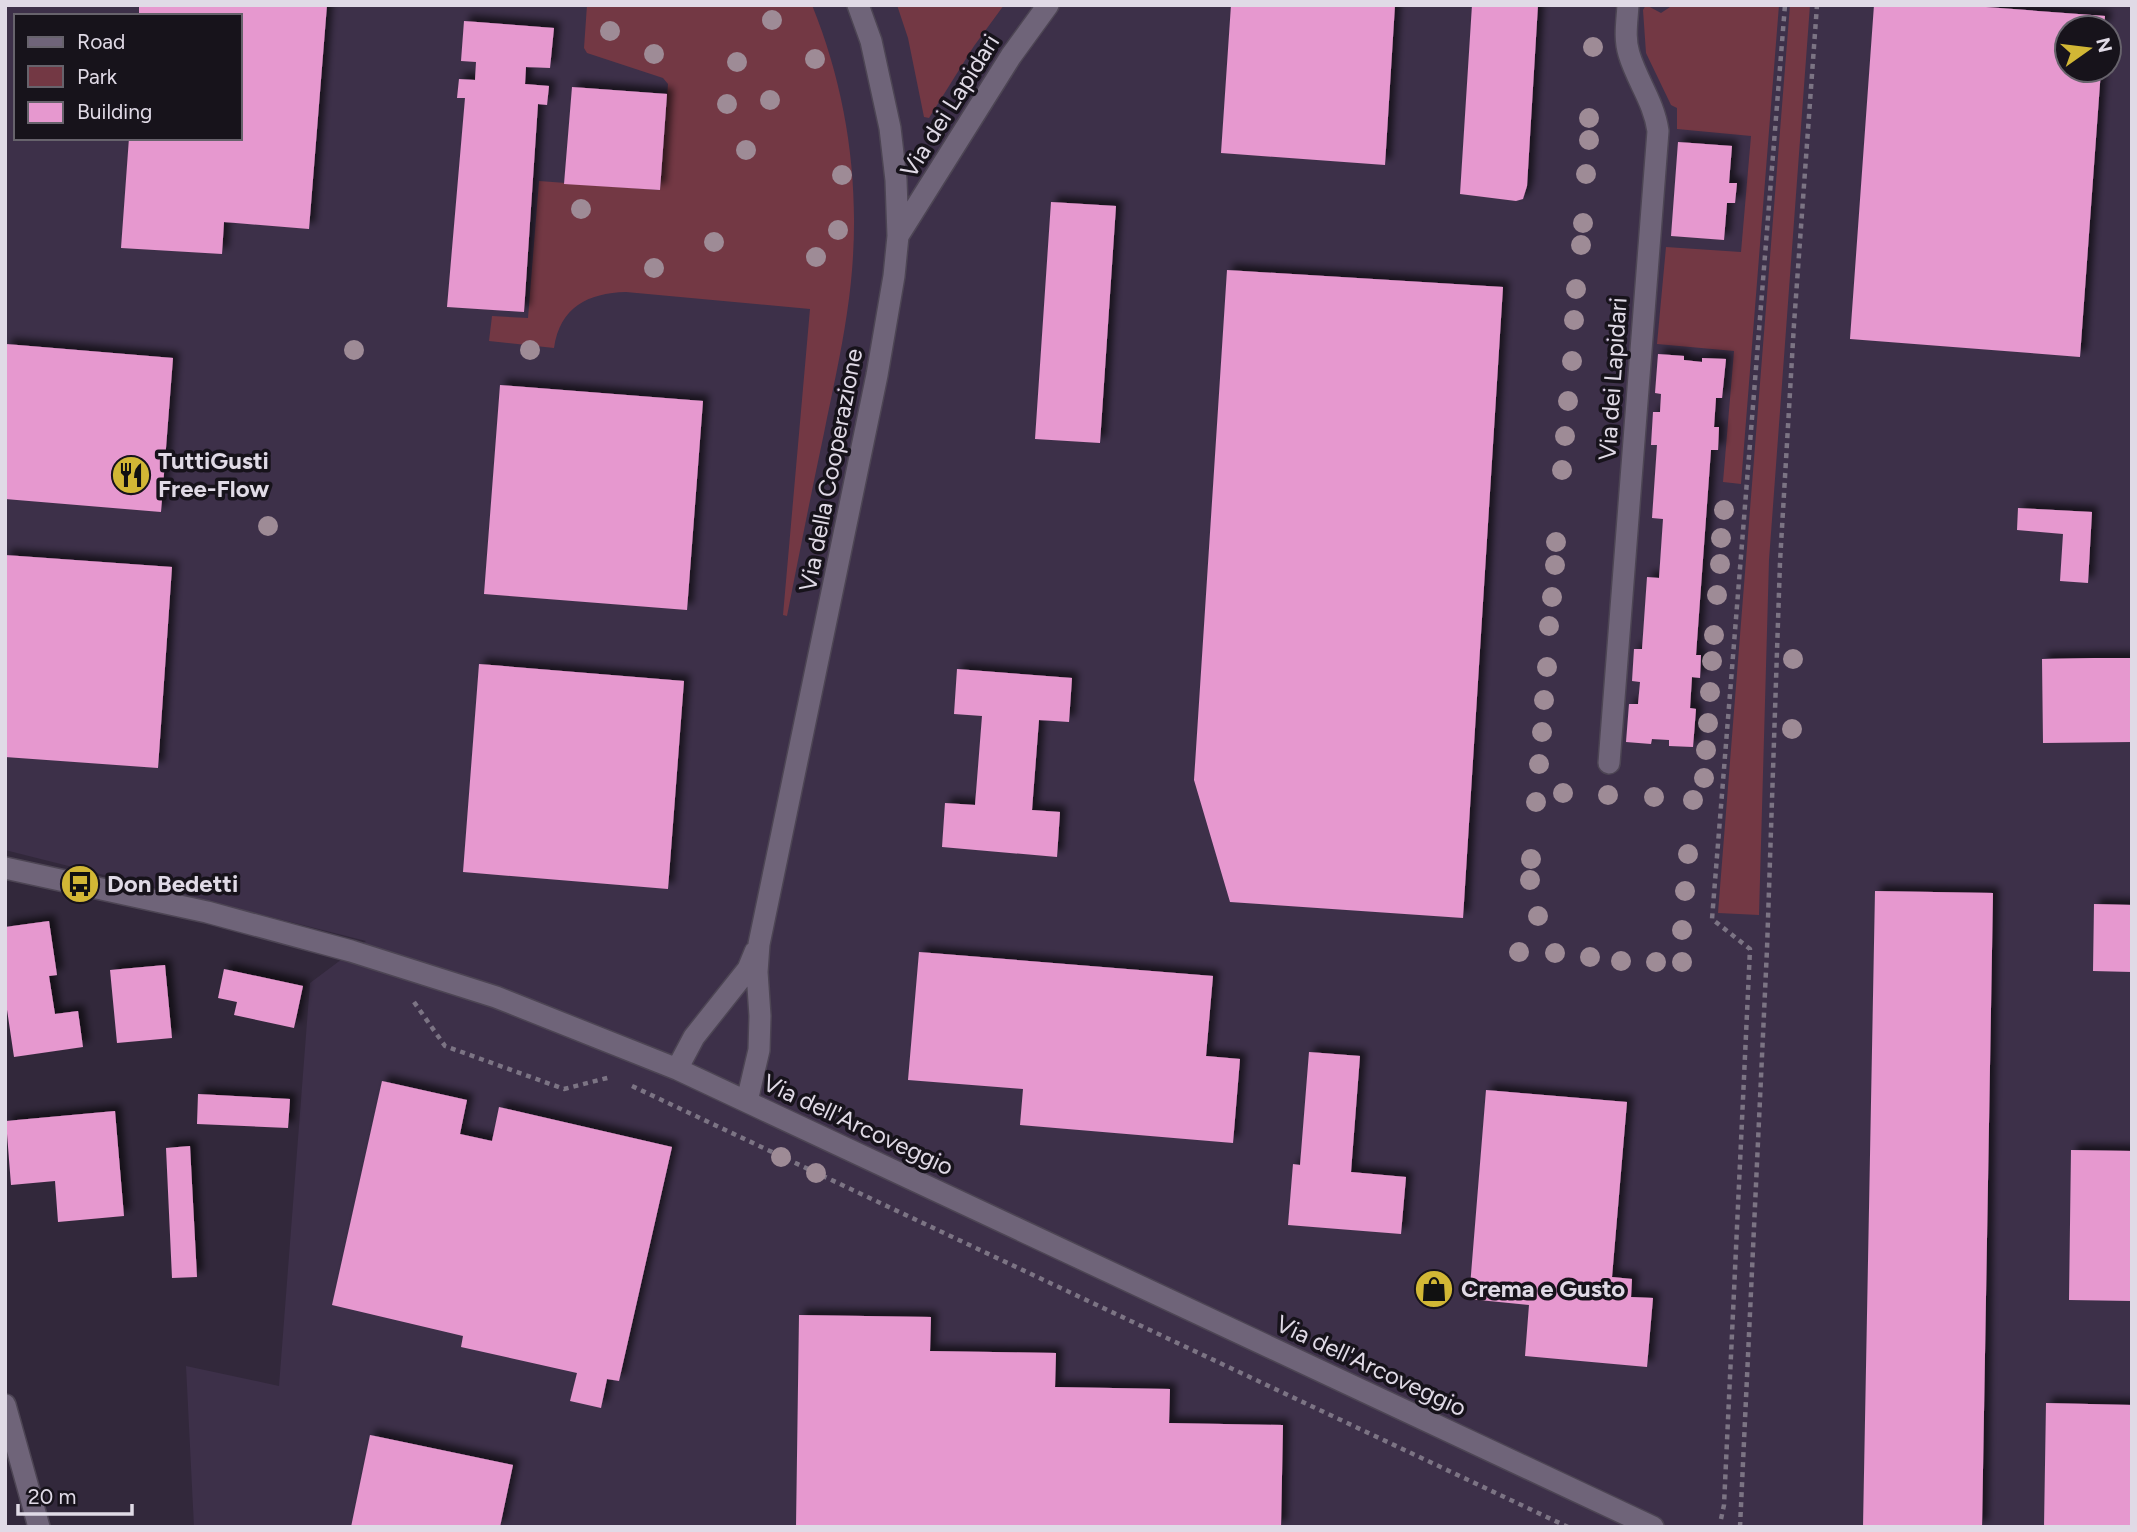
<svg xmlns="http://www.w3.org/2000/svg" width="2137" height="1532" viewBox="0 0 2137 1532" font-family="Figtree,sans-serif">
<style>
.built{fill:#3d3049;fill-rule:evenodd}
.green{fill:#733844}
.building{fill:#e698cf;filter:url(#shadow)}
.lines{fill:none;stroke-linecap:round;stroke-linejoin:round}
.minor-casing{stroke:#4d4554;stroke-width:24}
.path{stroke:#7c7484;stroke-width:4.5;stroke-dasharray:5 5;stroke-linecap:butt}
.minor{stroke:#6f6479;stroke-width:21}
.tree{fill:#9e8b96}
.labels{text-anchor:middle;stroke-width:7;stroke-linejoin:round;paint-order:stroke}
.street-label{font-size:24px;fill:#e0dae6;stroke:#17131b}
.poi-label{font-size:24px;font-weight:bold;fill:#e0dae6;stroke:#17131b;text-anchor:start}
</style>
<defs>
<filter id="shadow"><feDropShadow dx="6" dy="-6" stdDeviation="3.5" flood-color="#0009"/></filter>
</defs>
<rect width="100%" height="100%" fill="#32283b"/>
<path class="built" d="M5,5H2132V1527H194L186,1366L279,1386L310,983L366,941L5,850ZM16,16H240V138H16ZM2067,28H2109V70H2067Z"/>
<path class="green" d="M587,5H812C852,104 863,208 847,313C841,354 832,393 824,433C811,494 799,555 787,616L783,615L810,309L626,292C588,293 560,307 554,348L489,341L492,316L528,318L539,181L660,190L668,84L663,78L587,53L584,48Z
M897,5H1004L974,46L929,118L924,117L908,38Z
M1646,5L1661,13L1673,5H1779L1741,484L1723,482L1734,351L1657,344L1666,247L1741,252L1751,136L1677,129V108L1671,105L1646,53L1643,10Z
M1790,5H1810L1769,560L1759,915L1718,913Z"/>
<path class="building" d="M139,5H327L309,229L224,222L222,254L121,248L129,138H240V16H139Z
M1231,5H1395L1385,165L1221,153Z
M1472,5H1538L1527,186L1523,199L1516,201L1460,194Z
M1874,5H1959L2105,16L2104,28H2067V70H2101L2080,357L1850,339Z
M464,21L554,28L550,68L526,67L525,84L549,86L547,105L538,104L524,312L447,307L465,98H457L459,79L475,80L476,62L461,61Z
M572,87L667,94L660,190L564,184Z
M1678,142L1732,146L1729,183H1737L1735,203H1727L1724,240L1671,236Z
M1051,202L1116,206L1100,443L1035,439Z
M1227,270L1503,287L1463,918L1230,902L1194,780Z
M6,344L173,358L161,512L5,499Z
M1658,354L1684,356V360L1702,362V358L1726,359L1722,398H1716L1714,427H1719L1718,450H1711L1696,655H1701L1700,678L1692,677L1690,708L1696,709L1693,747L1669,746V740L1652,739L1651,744L1626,742L1629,704H1638L1640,682L1632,681L1634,649H1642L1647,577L1659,578L1663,519L1652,518L1657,445H1651L1653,412H1660L1661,394L1655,393Z
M500,385L703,401L687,610L484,594Z
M2018,508L2092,512L2088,583L2060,581L2063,534L2017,530Z
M5,555L172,567L158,768L5,757Z
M2094,658H2132V742L2043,743L2042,659Z
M479,664L684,681L668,889L463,872Z
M957,669L1072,678L1069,722L1039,720L1032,810L1060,812L1057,857L942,847L945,803L975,805L982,716L954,714Z
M1875,891L1993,893L1982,1527H1863Z
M2094,904L2132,905V972L2093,971Z
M49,921L57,975L49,976L55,1014L78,1011L83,1047L14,1057L5,996V927Z
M919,952L1213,976L1206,1056L1240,1059L1233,1143L1020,1125L1023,1089L908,1080Z
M165,965L172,1038L117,1043L110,970Z
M224,969L303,986L294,1028L234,1015L237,1002L218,998Z
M1309,1052L1360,1056L1351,1172L1406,1177L1401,1234L1288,1225L1293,1164L1300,1165Z
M382,1081L467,1100L460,1134L492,1141L499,1107L672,1147L619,1381L607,1379L601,1408L570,1401L577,1373L461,1347L463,1336L332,1305Z
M1486,1090L1627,1102L1612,1277L1632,1279L1631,1297L1653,1298L1647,1367L1525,1356L1529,1305L1469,1299Z
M198,1094L290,1099L288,1128L197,1124Z
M115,1111L124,1216L58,1222L55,1181L11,1185L6,1121Z
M190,1146L197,1277L172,1278L166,1148Z
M2071,1150L2132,1151V1301L2069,1300Z
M799,1315L931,1317L930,1351L1056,1353L1055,1387L1170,1389L1169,1423L1283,1425L1281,1527H796Z
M2046,1403L2132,1405V1527H2044Z
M370,1435L513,1465L500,1527H351Z"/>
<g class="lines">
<g class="minor-casing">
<path id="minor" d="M898,236L1011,56L1048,5
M1609,763L1658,131C1654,102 1637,81 1629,54C1624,38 1627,22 1628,5
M5,868L207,912L351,951L496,997L677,1069L1653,1527
M677,1069L694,1037L748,969L755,952
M747,1101L759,1050L760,1016L757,972L759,944L877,375L894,276L898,236L896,180L890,128L871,41L858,5
M5,1405L39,1527"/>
</g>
<path class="path" d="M414,1002L445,1046L564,1089L611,1077
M632,1086L1568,1527
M1721,1519L1724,1505L1750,949L1712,919L1785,5
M1740,1527L1767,949L1780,562L1794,324L1817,5"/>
<use href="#minor" class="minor"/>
</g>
<g class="tree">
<circle cx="772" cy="20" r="10"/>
<circle cx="610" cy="31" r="10"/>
<circle cx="1593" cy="47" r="10"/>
<circle cx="654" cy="54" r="10"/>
<circle cx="815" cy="59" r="10"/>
<circle cx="737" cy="62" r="10"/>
<circle cx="770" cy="100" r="10"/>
<circle cx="727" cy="104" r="10"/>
<circle cx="1589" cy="118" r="10"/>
<circle cx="1589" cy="140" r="10"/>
<circle cx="746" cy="150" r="10"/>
<circle cx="1586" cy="174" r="10"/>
<circle cx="842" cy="175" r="10"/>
<circle cx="581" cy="209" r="10"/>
<circle cx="1583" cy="223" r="10"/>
<circle cx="838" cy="230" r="10"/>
<circle cx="714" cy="242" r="10"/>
<circle cx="1581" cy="245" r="10"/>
<circle cx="816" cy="257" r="10"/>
<circle cx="654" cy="268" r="10"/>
<circle cx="1576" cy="289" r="10"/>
<circle cx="1574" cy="320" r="10"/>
<circle cx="354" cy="350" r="10"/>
<circle cx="530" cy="350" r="10"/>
<circle cx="1572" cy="361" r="10"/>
<circle cx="1568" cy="401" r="10"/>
<circle cx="1565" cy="436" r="10"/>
<circle cx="1562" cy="470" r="10"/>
<circle cx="1724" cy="510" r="10"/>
<circle cx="268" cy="526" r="10"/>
<circle cx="1721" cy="538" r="10"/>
<circle cx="1556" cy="542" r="10"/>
<circle cx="1720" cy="564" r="10"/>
<circle cx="1555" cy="565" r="10"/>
<circle cx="1717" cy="595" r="10"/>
<circle cx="1552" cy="597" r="10"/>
<circle cx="1549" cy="626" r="10"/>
<circle cx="1714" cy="635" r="10"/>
<circle cx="1793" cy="659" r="10"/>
<circle cx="1712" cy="661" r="10"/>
<circle cx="1547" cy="667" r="10"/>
<circle cx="1710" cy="692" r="10"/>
<circle cx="1544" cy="700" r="10"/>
<circle cx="1708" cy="723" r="10"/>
<circle cx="1792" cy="729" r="10"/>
<circle cx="1542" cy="732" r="10"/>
<circle cx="1706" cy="750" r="10"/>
<circle cx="1539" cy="764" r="10"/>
<circle cx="1704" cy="778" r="10"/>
<circle cx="1563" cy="793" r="10"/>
<circle cx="1608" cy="795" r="10"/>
<circle cx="1654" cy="797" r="10"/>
<circle cx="1693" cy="800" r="10"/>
<circle cx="1536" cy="802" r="10"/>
<circle cx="1688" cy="854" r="10"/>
<circle cx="1531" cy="859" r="10"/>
<circle cx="1530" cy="880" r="10"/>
<circle cx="1685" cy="891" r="10"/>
<circle cx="1538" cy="916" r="10"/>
<circle cx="1682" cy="930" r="10"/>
<circle cx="1519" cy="952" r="10"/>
<circle cx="1555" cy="953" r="10"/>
<circle cx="1590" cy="957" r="10"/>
<circle cx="1621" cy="961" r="10"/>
<circle cx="1656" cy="962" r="10"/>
<circle cx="1682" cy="962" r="10"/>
<circle cx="781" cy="1157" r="10"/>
<circle cx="816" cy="1173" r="10"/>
</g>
<defs>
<g id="restaurant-disc" transform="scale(2.0125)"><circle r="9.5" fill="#d2b735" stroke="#17131b"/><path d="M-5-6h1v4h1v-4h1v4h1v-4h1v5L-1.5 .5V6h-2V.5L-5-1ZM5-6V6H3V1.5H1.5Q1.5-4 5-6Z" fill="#111"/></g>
<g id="bus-disc" transform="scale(2.0125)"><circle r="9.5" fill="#d2b735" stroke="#17131b"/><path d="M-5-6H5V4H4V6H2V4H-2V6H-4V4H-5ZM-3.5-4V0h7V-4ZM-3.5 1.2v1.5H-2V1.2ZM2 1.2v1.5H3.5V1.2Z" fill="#111"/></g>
<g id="shop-disc" transform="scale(2.0125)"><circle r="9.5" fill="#d2b735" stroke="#17131b"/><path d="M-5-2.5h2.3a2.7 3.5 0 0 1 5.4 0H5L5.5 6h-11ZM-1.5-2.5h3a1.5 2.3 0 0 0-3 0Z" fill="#111"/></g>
</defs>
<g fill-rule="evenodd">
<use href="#restaurant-disc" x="131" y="475"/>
<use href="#bus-disc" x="80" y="884"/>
<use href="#shop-disc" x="1434" y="1289"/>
</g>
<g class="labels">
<g class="street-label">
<text transform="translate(950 106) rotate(-58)" y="8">Via dei Lapidari</text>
<text transform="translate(1613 379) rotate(-86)" y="8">Via dei Lapidari</text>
<text transform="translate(831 470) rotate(-79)" y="8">Via della Cooperazione</text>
<text transform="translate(858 1125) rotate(25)" y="8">Via dell'Arcoveggio</text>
<text transform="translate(1371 1366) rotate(25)" y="8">Via dell'Arcoveggio</text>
</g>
<g class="poi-label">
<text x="158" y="469">TuttiGusti<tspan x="158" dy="28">Free-Flow</tspan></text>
<text x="107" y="892">Don Bedetti</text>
<text x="1461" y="1297">Crema e Gusto</text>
</g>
</g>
<rect width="2137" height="1532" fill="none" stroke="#e0dae6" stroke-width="14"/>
<rect x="14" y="14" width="228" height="126" fill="#17131b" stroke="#67636c" stroke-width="2"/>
<rect x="28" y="37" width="35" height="10" fill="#6f6479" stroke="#67636c" stroke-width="2"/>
<text x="77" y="49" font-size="21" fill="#e0dae6">Road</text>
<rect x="28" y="66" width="35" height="21" fill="#733844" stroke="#67636c" stroke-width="2"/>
<text x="77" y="84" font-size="21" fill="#e0dae6">Park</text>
<rect x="28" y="102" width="35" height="21" fill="#e698cf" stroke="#67636c" stroke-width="2"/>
<text x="77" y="119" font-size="21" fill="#e0dae6">Building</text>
<g transform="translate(2088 49) rotate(76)"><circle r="33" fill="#17131b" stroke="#67636c" stroke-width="2"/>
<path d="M0-5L12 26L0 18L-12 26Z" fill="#d2b735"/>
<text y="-10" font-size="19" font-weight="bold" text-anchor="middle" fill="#e0dae6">N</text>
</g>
<path d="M18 1504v10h114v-10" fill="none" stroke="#e0dae6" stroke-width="3.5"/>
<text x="28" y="1504" font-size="21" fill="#e0dae6" stroke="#17131b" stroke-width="5" paint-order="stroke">20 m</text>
</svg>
